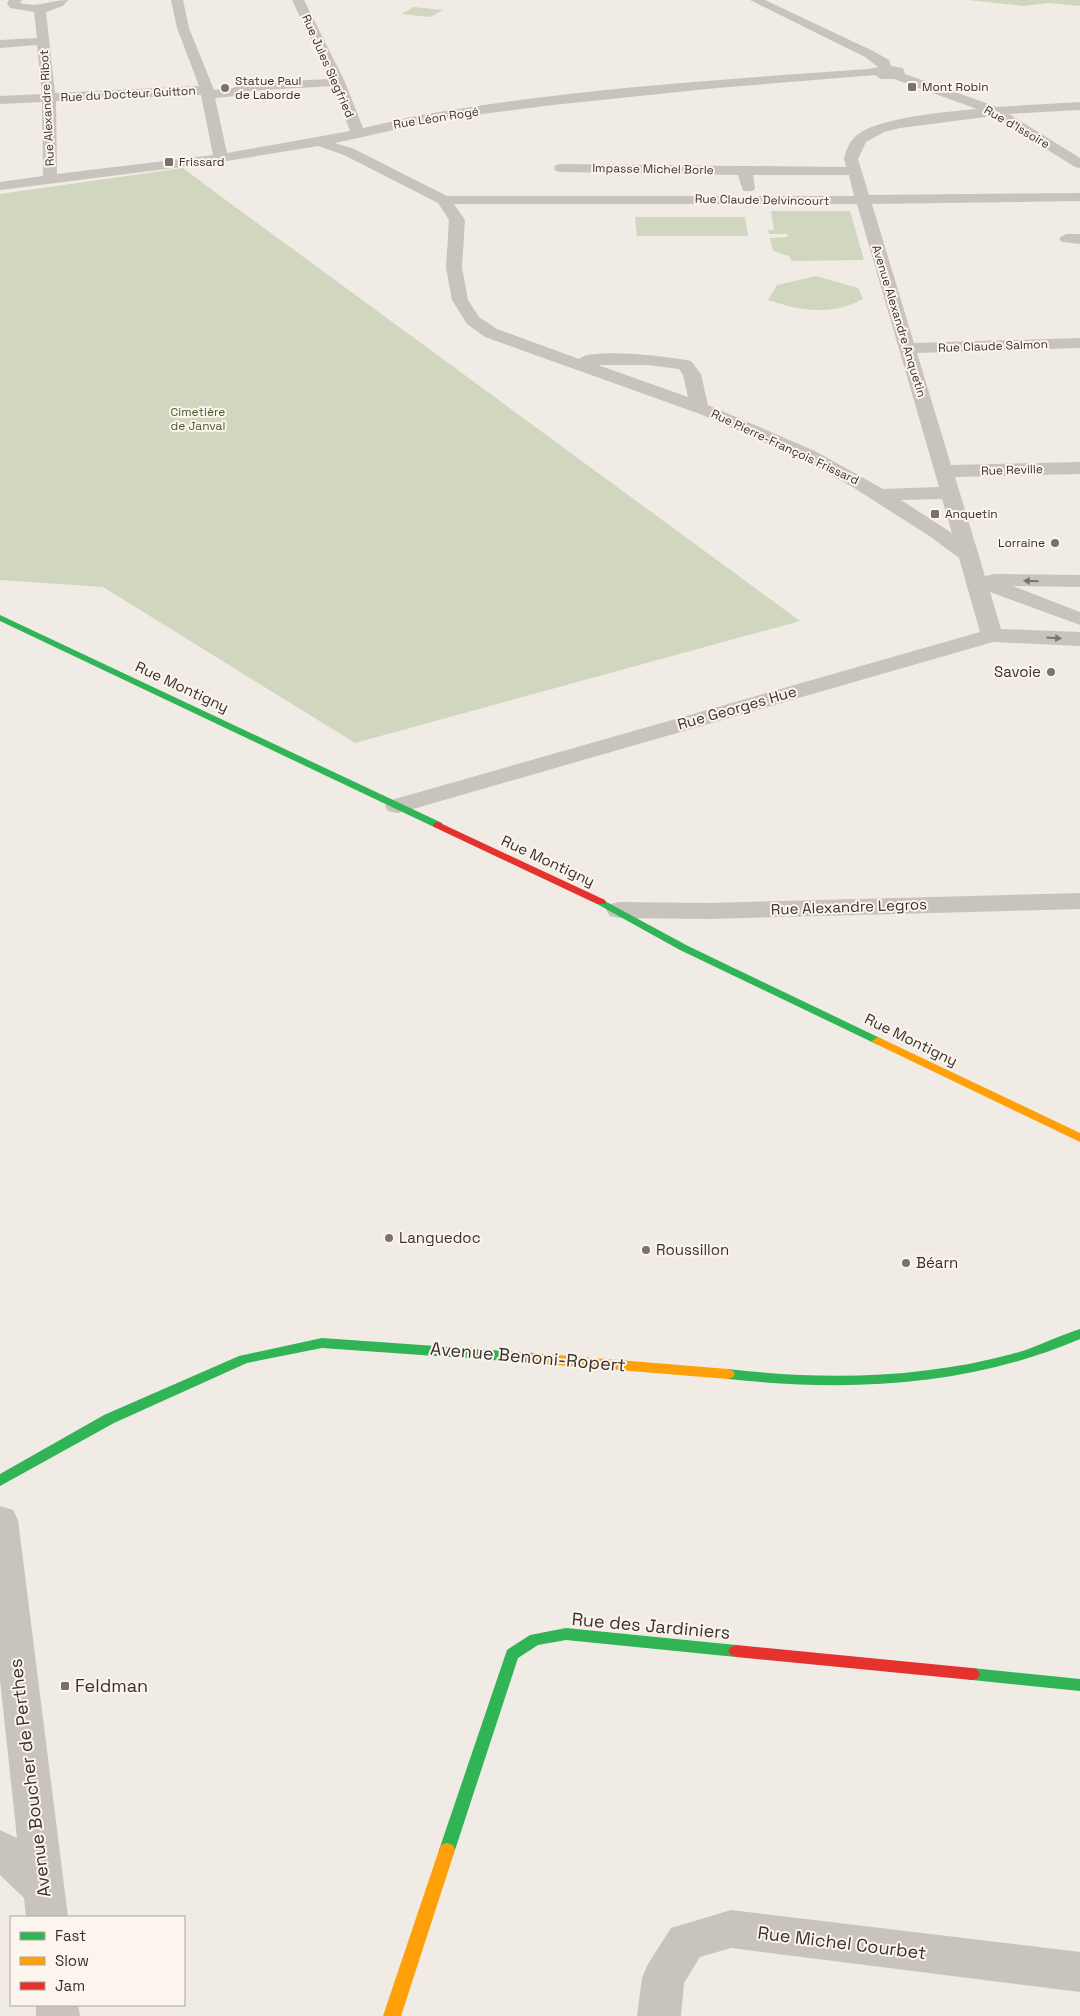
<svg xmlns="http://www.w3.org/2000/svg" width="1080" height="2016" viewBox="0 0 1080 2016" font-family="'Space Grotesk',sans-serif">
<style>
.green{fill:#d1d6bf}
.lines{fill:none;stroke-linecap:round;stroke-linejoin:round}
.street{fill:#c9c3be;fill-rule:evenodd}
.fast{fill:#30b455;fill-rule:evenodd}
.slow{fill:#ff9f0a;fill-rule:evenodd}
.jam{fill:#e5322d;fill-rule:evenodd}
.oneway{fill:#7b726d}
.poi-dot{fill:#7a716c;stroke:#fbf5ee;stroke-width:2}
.labels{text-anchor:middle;stroke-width:4;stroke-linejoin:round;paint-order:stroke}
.far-street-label{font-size:12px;fill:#3b302b;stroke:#fbf5ee}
.far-poi-label{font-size:12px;fill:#3b302b;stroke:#fbf5ee;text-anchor:start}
.far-park-label{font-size:12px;fill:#4a5a2e;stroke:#fbf5ee}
.poi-label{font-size:15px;fill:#3b302b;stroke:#fbf5ee;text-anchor:start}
.street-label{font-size:15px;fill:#3b302b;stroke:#fbf5ee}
.near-street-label{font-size:18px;fill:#3b302b;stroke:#fbf5ee}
.near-poi-label{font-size:18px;fill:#3b302b;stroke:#fbf5ee;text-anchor:start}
</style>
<rect width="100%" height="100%" fill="#f0ebe5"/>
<path class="green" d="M968,0H1080V6L1048,3L1024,6Z
M413,7L443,10L430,17L402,14Z
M183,168L219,195L800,621L355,743L103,587L0,580V194Z
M771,211H850L864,260L792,261L789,256L773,251L770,238L788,237L787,234H769L768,230H774Z
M635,217H745L748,236H637Z
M816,276L858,288L863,299C829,316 802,311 768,300L777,285Z"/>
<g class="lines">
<path class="street" d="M9,0H22L20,3C40,8 50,0 68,0L63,6L46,12L55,93L199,86L177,28L171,0H183L189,28L214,90L233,88L244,83L330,79L292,0H304L345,82L363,128C390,122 417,115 445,111C584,88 727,79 868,69L878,67L865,57L750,0H765L873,51L889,60L891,66L903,68L905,74L997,107L1080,102V110L1009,114L1080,158V168L1075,167L993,116L900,128L884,132L866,142L858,159L869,195L1080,193V201L872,204L914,343L1080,338V348L917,353L951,465L1080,462V474L955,477L985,576L995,574L1080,575V587L1013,586L1080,612V625L990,592L1001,629L1080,632V646L993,642L406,811L397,813L388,811L385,806L388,801L980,632L959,558L931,537L851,486L802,459L700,414L485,337L467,324L452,300L446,268L449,220L438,203L344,155L318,146L221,162L0,190V182L43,176L42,102L0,104V96L42,94L37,45L0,48V40L37,38L34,12L10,8L7,3ZM875,75L881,79H894L977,109C948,112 874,117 854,138C848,144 846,152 844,159L846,167L561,164L556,165L554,168L556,171L561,172L738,175L743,191H753L755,188L753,175H849L854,196H447L354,149L335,143L444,119L553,105L717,88ZM333,86L350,131L227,153L215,98L236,96L247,91ZM201,95L213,155L57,174L56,101ZM454,204H857L939,487L883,489L815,451L708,405L701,374L691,361C673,357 591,347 579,359L497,329L479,317L468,300L462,268L465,220ZM598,365H648L679,369L683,375L688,397ZM942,499L952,533L901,500Z
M1067,234H1080V244L1062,242L1059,239L1062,236Z
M1080,893V909L707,919L619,918L610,916L606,910L610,904L619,902L707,903Z
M0,1506L13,1510L18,1520L68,1917H26L24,1898L0,1875V1830L17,1838L0,1680Z
M731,1910L1080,1952V1992L731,1948L700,1957L684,1983L681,2016H637L642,1978L648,1964L671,1928Z
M36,2005H78L80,2016H36Z"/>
<path class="fast" d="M0,615L442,823L443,825L438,828L434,827L0,621Z
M601,899L688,946L882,1039L884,1041L878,1045L874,1043L680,950L597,904L596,902L597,900Z
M1080,1329V1339C968,1387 848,1392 728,1379L723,1377L721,1374L723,1371L728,1369C823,1380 919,1379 1012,1354C1036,1348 1057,1336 1080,1329Z
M322,1338L533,1353L538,1355L540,1358L538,1361L533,1363L322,1348L247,1363L114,1423L0,1486V1474L104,1415L239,1356Z
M566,1628L736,1645L741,1647L744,1651L741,1655L736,1657L566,1640L538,1645L518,1658L455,1850L453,1855L447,1857L441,1855L439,1850L507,1650L530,1635Z
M972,1668L1080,1679V1691L972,1680L967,1679L964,1674L967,1669Z"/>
<path class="slow" d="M878,1037L1080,1133V1142L874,1043L872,1041Z
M533,1353L728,1369L733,1371L735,1374L733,1377L728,1379L533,1363L528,1361L526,1358L528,1355Z
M447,1843L453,1845L455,1850L401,2016H383L439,1850L441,1845Z"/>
<path class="jam" d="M438,822L605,900L606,902L605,904H597L434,827L433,825L434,823Z
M736,1645L972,1668L977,1669L980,1674L977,1679L972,1680L736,1657L731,1655L728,1651L731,1647Z"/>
</g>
<defs><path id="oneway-solid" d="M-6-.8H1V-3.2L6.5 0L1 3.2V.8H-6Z" transform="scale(1.25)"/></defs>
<g class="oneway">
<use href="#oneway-solid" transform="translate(1031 581) rotate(-179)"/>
<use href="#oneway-solid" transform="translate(1054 638) rotate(3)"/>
</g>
<g class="poi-dot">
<rect x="907" y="82" width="10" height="10" rx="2.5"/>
<circle cx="225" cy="88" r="5"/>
<rect x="164" y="157" width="10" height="10" rx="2.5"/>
<rect x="930" y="509" width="10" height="10" rx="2.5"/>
<circle cx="1055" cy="543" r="5"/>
<circle cx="1051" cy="672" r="5"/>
<circle cx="389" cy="1238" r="5"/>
<circle cx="646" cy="1250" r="5"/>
<circle cx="906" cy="1263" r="5"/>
<rect x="60" y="1681" width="10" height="10" rx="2.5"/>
</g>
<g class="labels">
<g class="far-street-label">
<text transform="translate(328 66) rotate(66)" y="4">Rue Jules Siegfried</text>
<text transform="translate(128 94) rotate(-3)" y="4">Rue du Docteur Guitton</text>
<text transform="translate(47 108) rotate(-93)" y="4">Rue Alexandre Ribot</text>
<text transform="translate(436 118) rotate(-9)" y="4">Rue Léon Rogé</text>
<text transform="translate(1017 127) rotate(30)" y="4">Rue d'Issoire</text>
<text transform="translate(653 169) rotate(1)" y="4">Impasse Michel Borle</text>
<text transform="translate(762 200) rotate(1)" y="4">Rue Claude Delvincourt</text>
<text transform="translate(899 321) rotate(73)" y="4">Avenue Alexandre Anquetin</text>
<text transform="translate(993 346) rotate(-2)" y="4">Rue Claude Salmon</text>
<text transform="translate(785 447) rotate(25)" y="4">Rue Pierre-François Frissard</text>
<text transform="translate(1012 470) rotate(-2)" y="4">Rue Reville</text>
</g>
<g class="far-poi-label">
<text x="235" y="85">Statue Paul<tspan x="235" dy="14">de Laborde</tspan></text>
<text x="922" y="91">Mont Robin</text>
<text x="179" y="166">Frissard</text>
<text x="945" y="518">Anquetin</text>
<text x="1045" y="547" text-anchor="end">Lorraine</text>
</g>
<g class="far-park-label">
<text x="198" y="416">Cimetière<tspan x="198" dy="14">de Janval</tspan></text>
</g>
<g class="poi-label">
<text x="1041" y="677" text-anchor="end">Savoie</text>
<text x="399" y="1243">Languedoc</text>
<text x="656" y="1255">Roussillon</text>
<text x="916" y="1268">Béarn</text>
</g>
<g class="street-label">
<text transform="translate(182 687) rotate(25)" y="5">Rue Montigny</text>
<text transform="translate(737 708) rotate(-16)" y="5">Rue Georges Hue</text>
<text transform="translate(548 861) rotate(25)" y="5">Rue Montigny</text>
<text transform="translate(849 907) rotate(-2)" y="5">Rue Alexandre Legros</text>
<text transform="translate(911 1040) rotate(26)" y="5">Rue Montigny</text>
</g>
<g class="near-street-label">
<text transform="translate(528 1357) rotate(5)" y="6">Avenue Benoni-Ropert</text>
<text transform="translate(651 1626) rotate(5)" y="6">Rue des Jardiniers</text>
<text transform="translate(30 1778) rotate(-97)" y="6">Avenue Boucher de Perthes</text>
<text transform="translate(842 1943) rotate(7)" y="6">Rue Michel Courbet</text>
</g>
<g class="near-poi-label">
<text x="75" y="1692">Feldman</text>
</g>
</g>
<rect x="10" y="1916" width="175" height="90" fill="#fbf5ee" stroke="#aea6a0"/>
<rect x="20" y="1932" width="25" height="8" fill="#30b455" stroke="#aea6a0"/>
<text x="55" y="1941" font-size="15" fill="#3b302b">Fast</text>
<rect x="20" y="1957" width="25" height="8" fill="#ff9f0a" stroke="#aea6a0"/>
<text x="55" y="1966" font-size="15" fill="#3b302b">Slow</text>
<rect x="20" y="1982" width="25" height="8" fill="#e5322d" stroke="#aea6a0"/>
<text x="55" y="1991" font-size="15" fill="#3b302b">Jam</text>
</svg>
